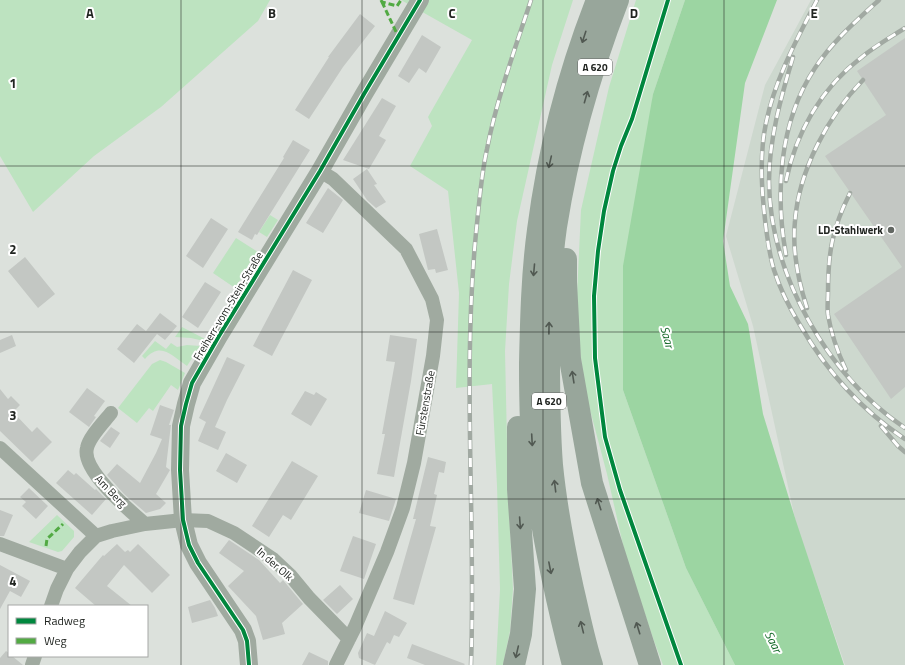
<svg xmlns="http://www.w3.org/2000/svg" width="905" height="665" viewBox="0 0 905 665" font-family="'Titillium Web',sans-serif">
<style>
.built{fill:#cdd8ce}
.green{fill:#bde3c0}
.water{fill:#9cd5a2}
.building{fill:#c3c7c3}
.lines{fill:none;stroke-linecap:round;stroke-linejoin:round}
.minor{stroke:#a0aaa0;stroke-width:14}
.tertiary{stroke:#a0aaa0;stroke-width:18}
.motorway{stroke:#98a69b;stroke-width:22}
.rail-casing{stroke:#a1a9a2;stroke-width:4.5}
.rail{stroke:#fff;stroke-width:3;stroke-dasharray:9;stroke-linecap:butt}
.quiet{stroke:#52aa43;stroke-width:3;stroke-dasharray:6 3;stroke-linecap:butt}
.cycleway-casing{stroke:#fff;stroke-width:6}
.cycleway{stroke:#00873e;stroke-width:4}
.oneway{stroke:#515952}
.grid{fill:none;stroke:#212521;stroke-width:1;stroke-opacity:0.55}
.poi-dot{fill:#626762;stroke:#fff;stroke-width:1.5}
.labels{text-anchor:middle;stroke-width:4;stroke-linejoin:round;paint-order:stroke}
.shield{fill:#fff;stroke:#646664;stroke-width:1}
.shield-label{font-size:10px;font-weight:bold;fill:#212521}
.poi-label{font-size:11px;font-weight:bold;fill:#212521;stroke:#fff;text-anchor:end}
.street-label{font-size:11px;fill:#212521;stroke:#fff}
.water-label{font-size:12px;font-style:italic;fill:#116726;stroke:#fff}
.grid-label{font-size:13px;text-anchor:middle;font-weight:bold;fill:#212521;stroke:#fff;stroke-width:4;stroke-linejoin:round;paint-order:stroke}
</style>
<rect width="100%" height="100%" fill="#dce1dc"/>
<path class="built" d="M811,0H905V665H845L796,523L753,326L726,236L765,85Z"/>
<path class="green" d="M0,0H270L258,21L161,107L94,156L33,212L0,156Z
M401,0H573L552,65L517,221L509,284L505,351L508,488L513,589L510,631L503,665H496L500,589L497,486L492,384L456,388L459,293L448,191L410,166L432,126L428,117L472,40Z
M636,0H685L653,94L623,390L686,568L735,665H663L654,641L626,558L607,474L585,391L576,317L581,210L609,87Z
M270,215L278,220L267,237L259,232Z
M236,238L258,252L235,288L213,273Z
M182,327L205,339L204,341L191,338L175,337Z
M155,341L166,349L171,343L177,347L187,345L200,346L187,366C172,356 161,341 145,359L142,356Z
M160,360L166,362L185,373L178,390L171,385L153,411L149,408L137,423L118,408L152,364Z
M57,515L74,531V537L62,551L58,552L29,542Z"/>
<path class="water" d="M685,0H777L745,83L723,241L730,286L748,324L763,414L796,521L844,665H735L686,568L623,390V266L653,94Z"/>
<path class="building" d="M360,14L375,26L343,67L309,119L295,110L329,57H328Z
M422,35L441,47L426,73L419,68L409,83L398,76Z
M905,38V387L891,399L834,314L902,267L825,156L886,115L857,71Z
M382,98L396,106L379,136L386,140L369,169L343,160Z
M293,140L310,150L257,235L255,234L252,240L238,232L284,158L283,157Z
M367,169L377,184L374,185L386,202L376,208L367,200L353,179Z
M328,188L343,200L323,233L306,223Z
M211,218L228,229L203,268L186,256Z
M437,229L448,270L436,273L435,269L428,270L419,234Z
M25,257L55,294L38,308L8,271Z
M293,270L312,280L272,356L253,346Z
M205,282L221,292L198,328L182,317Z
M160,313L177,326L165,340L157,334L134,363L117,349L137,324L146,331Z
M12,335L16,346L0,353V340Z
M390,335L417,339L411,381L394,477L377,474L385,434H382L395,362L386,361Z
M227,357L245,365L227,400L215,427L226,432L218,450L198,441L206,422L199,418Z
M87,388L105,401L94,416L96,417L89,427L69,412Z
M0,389L8,399L11,396L20,405L13,412L32,432L37,427L52,442L32,462L0,431Z
M305,391L314,395L316,392L327,399L311,426L291,414Z
M160,405L174,410L169,425H171L170,433L166,467L170,470L156,494L166,503L160,509L146,513L124,494L107,475L117,464L140,483L156,453L162,439L150,435Z
M111,427L120,433L110,448L100,441Z
M226,453L247,465L237,483L216,471Z
M428,457L446,462L444,473L439,472L434,494L437,495L430,526L436,527L414,605L393,599L416,519H413Z
M292,461L318,476L291,520L283,515L269,537L252,526Z
M68,470L74,475L76,473L95,490L96,489L106,499L92,515L56,483Z
M29,488L48,506L36,519L22,506L26,502L20,497Z
M366,490L396,499L389,521L359,513Z
M0,510L13,515L4,536H0Z
M353,536L376,544L364,579L340,571Z
M229,540L259,560L280,583L283,580L303,604L282,623L285,634L263,640L256,616L228,586L244,571L219,553Z
M117,544L125,552L128,550L130,552L138,544L170,575L152,593L124,565L107,586L132,606H96L75,588L103,555L104,556Z
M0,565L30,581L21,597L10,591L0,609Z
M340,585L353,599L337,614L323,600Z
M210,600L215,608L218,616L192,623L188,607Z
M385,611L407,623L399,637L394,635L390,644L387,642L375,665L359,658L358,653L367,633L374,636Z
M412,644L465,664L464,665H425L407,658Z
M6,651L9,653V656H12L23,665H0V658Z
M309,652L328,661V665H302Z"/>
<g class="lines">
<path class="minor" d="M320,171L333,179L406,249L432,299L437,320L433,356L414,463L403,508L387,552L355,627L336,665
M111,413C104,422 89,437 87,448C81,470 129,510 145,524
M0,448L96,536
M0,544L67,569
M51,606L57,589L67,569L80,552L96,536L112,531L145,524L183,520L208,521L234,533L273,559L290,575L309,598L349,639
M32,665L35,656"/>
<path class="tertiary" d="M249,665L247,641L243,630L198,563L189,545L183,520L180,470L181,426L186,404L192,383L219,336L320,171L364,94L420,0"/>
<path class="motorway" d="M566,259V282L570,359L592,483L650,665
M514,665L521,634L525,589L518,489V427
M573,665C556,599 541,533 534,465C530,431 530,397 530,363C531,319 532,274 538,230C548,152 568,74 597,0
M592,665C584,640 579,614 573,589C564,548 556,506 552,465C549,427 549,390 549,352C549,311 550,268 556,227C568,150 590,73 618,0"/>
<g class="rail-casing">
<path id="rail" d="M817,0C797,39 775,79 766,123C760,151 761,181 764,210C766,230 768,250 774,270C780,289 789,307 800,325C826,370 861,410 905,439
M793,57C781,97 769,139 769,182C770,275 828,376 905,428
M786,181C796,132 822,87 862,57C875,46 891,37 905,28
M786,255C775,193 779,122 815,68C832,42 856,21 879,0
M807,308C798,280 792,250 795,221C799,170 828,116 863,80
M846,370C838,353 831,333 828,315C827,308 828,300 828,293C828,253 832,229 850,193
M881,426L898,446L905,452
M471,665C476,521 462,376 476,233C479,205 481,176 487,149C497,98 515,49 531,0"/>
</g>
<use href="#rail" class="rail"/>
<path class="quiet" d="M381,0L382,2L397,6L401,0
M382,2L398,36
M46,546L47,539L63,524"/>
<g class="cycleway-casing">
<path id="cycleway" d="M668,0L632,119L621,146L613,171L604,211L598,251L594,296L595,358L605,437L620,490L681,665
M249,665L247,641L243,630L198,563L189,545L183,520L180,470L181,426L186,404L192,383L219,336L320,171L364,94L420,0"/>
</g>
<use href="#cycleway" class="cycleway"/>
</g>
<defs><path id="oneway-shaft" d="M-6 0H5M1.5-3L5.5 0L1.5 3" fill="none" stroke-width="1.6" stroke-linecap="round" stroke-linejoin="round"/></defs>
<g class="oneway">
<use href="#oneway-shaft" transform="translate(584 37) rotate(108)"/>
<use href="#oneway-shaft" transform="translate(586 97) rotate(-74)"/>
<use href="#oneway-shaft" transform="translate(550 162) rotate(103)"/>
<use href="#oneway-shaft" transform="translate(534 270) rotate(95)"/>
<use href="#oneway-shaft" transform="translate(549 328) rotate(-89)"/>
<use href="#oneway-shaft" transform="translate(573 377) rotate(-99)"/>
<use href="#oneway-shaft" transform="translate(532 440) rotate(87)"/>
<use href="#oneway-shaft" transform="translate(555 486) rotate(-97)"/>
<use href="#oneway-shaft" transform="translate(599 504) rotate(-108)"/>
<use href="#oneway-shaft" transform="translate(520 523) rotate(86)"/>
<use href="#oneway-shaft" transform="translate(550 568) rotate(79)"/>
<use href="#oneway-shaft" transform="translate(582 627) rotate(-104)"/>
<use href="#oneway-shaft" transform="translate(638 628) rotate(-107)"/>
<use href="#oneway-shaft" transform="translate(517 652) rotate(103)"/>
</g>
<path class="grid" d="M181,0V665M362,0V665M543,0V665M724,0V665M0,166H905M0,332H905M0,499H905"/>
<circle class="poi-dot" cx="891" cy="230" r="4"/>
<g class="labels">
<g class="shield">
<rect x="578" y="59" width="34" height="16" rx="3"/>
<rect x="532" y="393" width="34" height="16" rx="3"/>
</g>
<g class="shield-label">
<text x="595" y="71">A 620</text>
<text x="549" y="405">A 620</text>
</g>
<g class="poi-label">
<text x="883" y="234">LD-Stahlwerk</text>
</g>
<g class="street-label">
<text transform="translate(228 306) rotate(-59)" y="4">Freiherr-vom-Stein-Straße</text>
<text transform="translate(425 403) rotate(-80)" y="4">Fürstenstraße</text>
<text transform="translate(111 491) rotate(46)" y="4">Am Berg</text>
<text transform="translate(275 564) rotate(41)" y="4">In der Olk</text>
</g>
<g class="water-label">
<text transform="translate(667 337) rotate(75)" y="4">Saar</text>
<text transform="translate(773 642) rotate(63)" y="4">Saar</text>
</g>
</g>
<g class="grid-label">
<text x="90" y="18">A</text>
<text x="272" y="18">B</text>
<text x="452" y="18">C</text>
<text x="634" y="18">D</text>
<text x="814" y="18">E</text>
<text x="13" y="88">1</text>
<text x="13" y="254">2</text>
<text x="13" y="420">3</text>
<text x="13" y="586">4</text>
</g>
<rect x="8" y="605" width="140" height="52" fill="#ffffff" stroke="#a6a8a6"/>
<rect x="16" y="618" width="20" height="6" fill="#00873e" stroke="#a6a8a6"/>
<text x="44" y="625" font-size="12" fill="#212521">Radweg</text>
<rect x="16" y="638" width="20" height="6" fill="#52aa43" stroke="#a6a8a6"/>
<text x="44" y="645" font-size="12" fill="#212521">Weg</text>
</svg>
